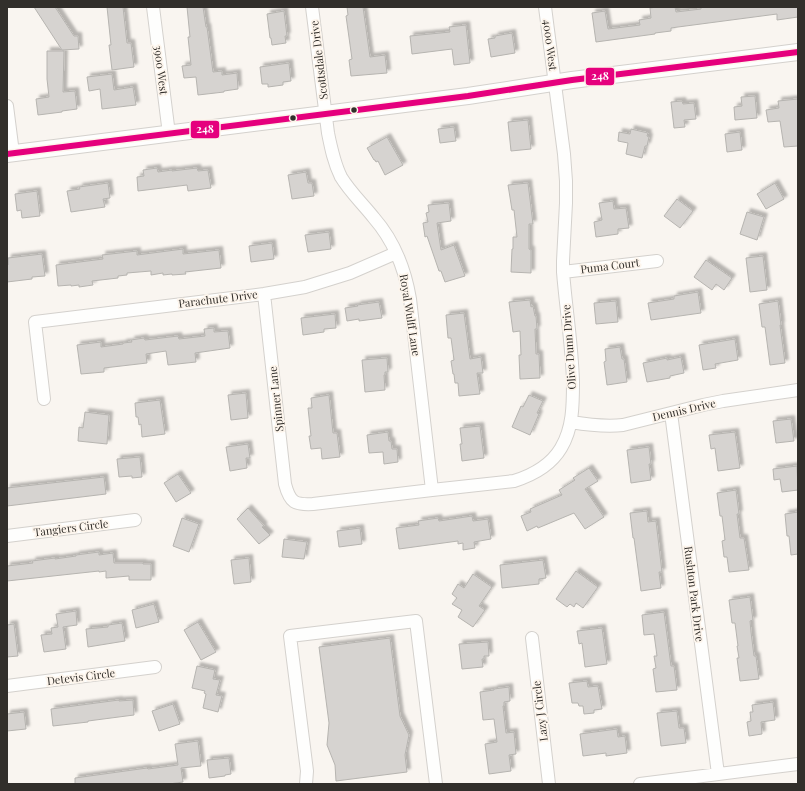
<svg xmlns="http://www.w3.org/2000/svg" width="805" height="791" viewBox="0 0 805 791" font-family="'Playfair Display',serif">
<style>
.building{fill:#d6d3d0;stroke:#b6b4b0;filter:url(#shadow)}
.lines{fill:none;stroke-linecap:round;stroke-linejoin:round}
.minor-casing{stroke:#d4d1cd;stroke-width:14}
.major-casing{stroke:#d4d1cd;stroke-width:18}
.minor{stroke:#fefefd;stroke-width:12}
.major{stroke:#fefefd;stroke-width:16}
.bus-1-casing{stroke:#fdf5ec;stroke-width:9}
.bus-1{stroke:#e5007d;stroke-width:6}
.bus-dot{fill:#322f2b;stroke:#fdf5ec;stroke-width:1.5}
.labels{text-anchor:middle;stroke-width:3.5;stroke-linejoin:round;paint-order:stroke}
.street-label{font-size:11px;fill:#322f2b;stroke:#fdf5ec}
.line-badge{stroke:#fdf5ec;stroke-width:1.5}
.badge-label{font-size:11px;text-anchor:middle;font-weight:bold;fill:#fff}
</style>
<defs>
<filter id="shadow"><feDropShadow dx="3.5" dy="-3.5" stdDeviation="1" flood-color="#0004"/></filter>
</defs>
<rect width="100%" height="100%" fill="#f9f5f0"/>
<path class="building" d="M34,7H55L74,36H78L79,49L62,50Z
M107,7H123L127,43H131L134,67L112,70L109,45H111Z
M187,7H203L206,27H207L213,72L222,71V75L237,73L238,89L224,91V92L198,95L196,77L184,78L182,66L191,65L188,37H190Z
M347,7H363L370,57L385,55L387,73L351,76L349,60L352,59L346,16L348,15Z
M657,7H675L676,12L701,9V7H798V17L777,20V14L678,27L671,28V31L655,33V34L596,42L592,13L605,11L608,29L640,25L639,20L651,18L650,8Z
M284,11L287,36H285L286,43L272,45L271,38H270L267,14Z
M466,25L470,63L454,65L452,49L412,54L410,36L450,32L449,27Z
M512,33L515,53L491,57L488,39L495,38V36Z
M47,51H64L63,92L75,91L77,109L62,111V112L38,115L36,99L49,97L47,79Z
M289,63L291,81L283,82V85L268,87V84H262L260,67Z
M112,74L114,90L133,87L136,105L102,109L100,89L89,91L87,77Z
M755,96L757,118L735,120L734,107L742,106L741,97Z
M798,99V146L784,147L780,121L768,122L766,110L779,108L778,101Z
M682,101L683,104L694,103L696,119L684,120L685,127L674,128L671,102Z
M528,120L531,149L511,151L508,122Z
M454,127L456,141L440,143L438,129Z
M631,129L648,133L647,136L649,137L647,146H645L642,158L626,154L628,143L618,141L619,132L630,134Z
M740,132L742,150L727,152L725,134Z
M387,137L403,165L385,175L378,161L376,162L375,160H374L367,148Z
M157,168L158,172L172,170V171L197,168L198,171L208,170L211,188L188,191L187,185L138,191L137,177L144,176L143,170Z
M306,172L308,183H312L314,196L292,199L288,175Z
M108,183L110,198L103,199L105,207L71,212L67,191L80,189L79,187Z
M528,183L533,224H529V249L531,250V273L511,272L512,249H513V237H517L514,210H512L508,185Z
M775,183L784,199L766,209L757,194Z
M37,191L40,216L22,218L21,210L17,211L15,194Z
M677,199L693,211L680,228L664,216Z
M613,201L614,209L626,208L629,228L618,229V234L596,237L594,222L602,220L599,203Z
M449,203L451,221L437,223L441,250L454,245L465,276L445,282L441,271H439L427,236L425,237L423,223L428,222L426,213L429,212L428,205Z
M747,212L764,217L757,240L740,234Z
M329,232L331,249L308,252L305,235Z
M272,243L274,259L251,262L249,246Z
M183,249V254L219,250L221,268L185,272L186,274L172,275V274L163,275V273L151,275V271L127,273V275L118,276V278L92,281L93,285L79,287V285L71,286V285L58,286L56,265L103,259L102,255L137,251V255Z
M42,254L45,276L32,277V279L7,282V265H8V258Z
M763,256L767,290L750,292L746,258Z
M706,260L732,278L724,290L716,284L712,290L694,277Z
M698,292L701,313L651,320L648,303L674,299V296Z
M530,300L531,307L533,306L535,316H536L537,329H535L536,354H539L540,378L520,379L519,355H521L520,331L513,332L509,302Z
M616,301L618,322L596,324L594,303Z
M778,301L781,325H780L785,363L770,365L765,327H762L759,304Z
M379,302L382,318L359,321V319L347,321L345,308L358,306L357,305Z
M464,313L470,359L481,357L483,373H477L480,394L459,396L458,383H455L454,374H453L451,361L454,360L451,338H448L446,315Z
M335,314L336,328L324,329V332L303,335L301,318Z
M214,328V332L228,331L230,348L195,353L196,362L168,365L166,351L146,354L147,363L104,368V372L81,374L77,345L101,342V347L123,344V343L132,342L131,340L144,338L145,340L178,336L179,339L205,336L204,329Z
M735,339L738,360L715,364L716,368L703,370L699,345Z
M620,347L622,359H624L627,382L607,385L604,362L606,361L605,349Z
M681,357L684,373L670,376V378L647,382L643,363L667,358V360Z
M387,358L388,372H385V375H384L385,390L365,392L362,360Z
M246,393L248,418L231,420L228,395Z
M329,395L333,433H337L340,457L322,459L321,448L311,449L309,436H311L308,408H312L311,398Z
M529,395L543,401L537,413L539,414L530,435L512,427L521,406L523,407Z
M160,400L165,434L142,437L141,424L139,425L138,417H136L135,403Z
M85,412L109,415L107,444L78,441L79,427L83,428Z
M791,419L794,441L776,443L773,421Z
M480,426L484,458L462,461L460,444H462L460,428Z
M388,432L389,441H391L392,449H397L398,462L384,464L383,452L369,453L367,435Z
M735,432L740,468L718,471L715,448L711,449L709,435Z
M248,444L250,458H246L247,468L230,471L226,447Z
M649,447L651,464H649L651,480L631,483L627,450Z
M140,457L142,477L132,478V476L119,477L117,459Z
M797,466L798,490L782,492L780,479L774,480L773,469Z
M589,468L598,481L585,489L604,517L585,529L574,513L538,528L537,526L527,531L521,516L531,512L530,509L562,495L559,490L575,480L573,478Z
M178,474L191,493L176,502L164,483Z
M104,477L106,494L7,506V488Z
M736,490L739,514H737L740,538H744L749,570L729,572L727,557H724L722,541L725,540L722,516H720L717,493Z
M248,508L264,526L262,527L270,535L259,544L237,519Z
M647,511L648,522L656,521L662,572H659L661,588L641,591L634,538H633L630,513Z
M798,512V554L791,555L789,536H787L785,514Z
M472,516L473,521L488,519L491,539L474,542L475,548L463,550V543L458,544V541L399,549L396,528L419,525L418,521L438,518L439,521Z
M182,518L199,524L189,552L173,546Z
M360,528L362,544L339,547L337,531Z
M284,539L307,542L304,559L282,557Z
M99,552V555L113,553L114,563H143V564H151V580H129V576L106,578V571L99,572V571L7,581V566L33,563L32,561L55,558V559L76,556V555Z
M249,558L251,582L234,584L231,560Z
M543,560L546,578L539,579V584L502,588L500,565Z
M576,571L598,587L583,608L576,603L574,607L570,604L567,607L556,599Z
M473,574L492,587L479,606L485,610L473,627L458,617L462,610L452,604L457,598L452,594L458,584L464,588Z
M750,597L753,620L750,621L751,632L754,656H756L759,679L740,681L737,658H739L737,646H738L735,623H732L729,600Z
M154,604L159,622L136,628L132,610Z
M76,611L77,625L63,627L66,649L44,652L41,635L52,634L51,628L58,627L56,614Z
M664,612L671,666H674L677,690L656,692L653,669L656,668L654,656H657L654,634L644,635L642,615Z
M198,622L216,652L201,660L184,630Z
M122,623L125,641L88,647L86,629L108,627V625Z
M14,624L18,656L7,657V625Z
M602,628L607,664L585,667L582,643L579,644L577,631Z
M390,638L400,716L409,735L405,755L407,772L336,781L335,765L327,745L329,723L319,647Z
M488,642L489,656H484V659H482L483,667L462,669L459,644Z
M197,666L215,670L213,679L220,680L216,695L222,696L218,712L203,708L206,694L204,693L205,691L192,688Z
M587,681L588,687L598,686L602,709L594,710V713L584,714L583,706H579L578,703H572L569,683Z
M509,687L510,701L504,702V706H503L506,733L514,732L516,754L509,755L511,771L489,774L485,744L497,742L494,719L483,720L480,692L494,690V689Z
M119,700V701L133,700L134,715L88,721V722L53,726L51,709Z
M773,702L775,720L761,722L762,734L749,736L747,722L751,721L750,712H753L752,705Z
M173,704L180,724L159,731L152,711Z
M677,711L679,728H684L686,743L661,746L657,713Z
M24,712L26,729L7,731V714Z
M617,729L618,737L625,736L627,753L606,756V753L583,756L580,734Z
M198,741L201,766L181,768L183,782L169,784H75V778L147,768L148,769L178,765L175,744Z
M229,758L231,774L225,775V776L209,778L207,760Z"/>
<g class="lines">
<g class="minor-casing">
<path id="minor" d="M153,7L169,134
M312,7L328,133C331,148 334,163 341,177C350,192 363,204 374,218C394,241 405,269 410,299L432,490
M7,106L13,153
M563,272L657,261
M264,294L285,484C290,503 295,505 313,504L432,490L514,481C533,475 551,465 561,448C573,428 573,405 573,382C572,345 566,309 563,272V261L566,203V181L564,154L545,7
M44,399L35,322L264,294L305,287L350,273L396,253
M671,413L718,774
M571,422C589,425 605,427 623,425L703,405L723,401L798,390
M7,536L135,520
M532,638L549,784
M7,686L155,667
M306,784L307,771L290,636L416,621L436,784
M640,784L798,764"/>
</g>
<g class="major-casing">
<path id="major" d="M7,154L468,96L572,80L798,52"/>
</g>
<use href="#minor" class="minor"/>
<use href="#major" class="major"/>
<g class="bus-1-casing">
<path id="bus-1" d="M7,154L468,96L572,80L798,52"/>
</g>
<use href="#bus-1" class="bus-1"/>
</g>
<g class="bus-dot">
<circle cx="354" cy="110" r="3.5"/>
<circle cx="293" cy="118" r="3.5"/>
</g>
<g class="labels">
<g class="street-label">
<text transform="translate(550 45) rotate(83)" y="4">4000 West</text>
<text transform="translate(319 60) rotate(-97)" y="4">Scottsdale Drive</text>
<text transform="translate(161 70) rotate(83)" y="4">3900 West</text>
<text transform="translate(610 266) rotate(-7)" y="4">Puma Court</text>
<text transform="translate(218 299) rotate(-7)" y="4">Parachute Drive</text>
<text transform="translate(410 315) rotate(81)" y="4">Royal Wulff Lane</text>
<text transform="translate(569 347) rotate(-94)" y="4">Olive Dunn Drive</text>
<text transform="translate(276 399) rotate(-96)" y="4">Spinner Lane</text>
<text transform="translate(684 410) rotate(-13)" y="4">Dennis Drive</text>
<text transform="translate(71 528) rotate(-7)" y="4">Tangiers Circle</text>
<text transform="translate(694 594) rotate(83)" y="4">Rushton Park Drive</text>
<text transform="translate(81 677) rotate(-7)" y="4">Detevis Circle</text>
<text transform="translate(540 711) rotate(-97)" y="4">Lazy J Circle</text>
</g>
</g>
<g class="line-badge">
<rect x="585" y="67" width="30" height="19" rx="4" fill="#e5007d"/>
<rect x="190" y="120" width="30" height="19" rx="4" fill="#e5007d"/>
</g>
<g class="badge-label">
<text x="600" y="80">248</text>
<text x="205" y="133">248</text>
</g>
<rect width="805" height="791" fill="none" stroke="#322f2b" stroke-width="16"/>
</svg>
